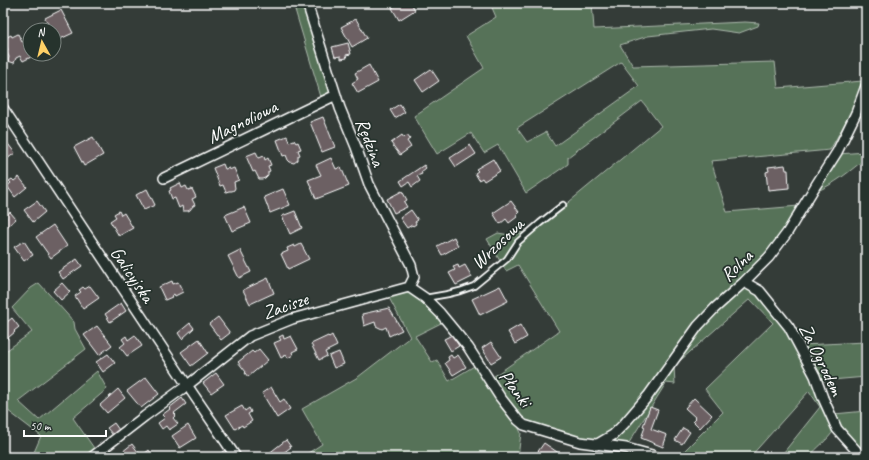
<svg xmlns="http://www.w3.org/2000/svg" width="869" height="460" viewBox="0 0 869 460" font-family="Caveat,sans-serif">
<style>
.green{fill:#577258;stroke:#abb8ac;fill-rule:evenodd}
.building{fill:#6c6064;stroke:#fff}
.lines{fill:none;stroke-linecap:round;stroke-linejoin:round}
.service-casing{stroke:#fff;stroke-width:8}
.minor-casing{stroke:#fff;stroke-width:12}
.service{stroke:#26332d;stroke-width:4.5}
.minor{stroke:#26332d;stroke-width:9}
.labels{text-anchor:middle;stroke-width:3.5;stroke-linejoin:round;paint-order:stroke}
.street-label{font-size:19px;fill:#fff;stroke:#26332d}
</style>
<rect width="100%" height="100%" fill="#343c38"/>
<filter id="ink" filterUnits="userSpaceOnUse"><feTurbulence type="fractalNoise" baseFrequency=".025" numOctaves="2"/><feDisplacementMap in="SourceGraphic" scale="8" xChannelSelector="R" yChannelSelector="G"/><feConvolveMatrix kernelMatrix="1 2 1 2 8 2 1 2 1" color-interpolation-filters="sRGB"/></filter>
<g filter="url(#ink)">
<path class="green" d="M293,3H303L331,93L321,97Z
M490,3H592L594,29L745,22L759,23L758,26L739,33L711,29L648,36L620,45L633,66L775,62L778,88L863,81L854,107L830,150L711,161L727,212L799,206L773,245L767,256L742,282L759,293L787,328L813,378L834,430C828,440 817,447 809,457H780L820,407L809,391L750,457H678L723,412L705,389L773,323L750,299L674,366L675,384L666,383L627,446L580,440L521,419L490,379L559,331L518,265L506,271L487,239L498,233L510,235L535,230L661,126L642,101L568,157V164L526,193L498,145L484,153L471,133L437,154L414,116L484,68L466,36L496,17ZM621,62L639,86L555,146L546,132L527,142L517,128Z
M866,152V158C850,171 835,184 815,192L838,154Z
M39,283L74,322L75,329L86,349L18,401L39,420L97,371L107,389L73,418L96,451L91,457H32L41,436L3,407V353L32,332L12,308L31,288Z
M410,290L424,300L443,322L415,336L432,362L437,360L449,381L476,365L517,424L521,433L518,457H302L322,444L302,409L358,377L410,337L388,296Z
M866,342V377L820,381L802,345Z
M866,411V457L840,428L834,414Z"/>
<path class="building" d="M400,3H403L404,4L406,3H411L415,10L399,20L392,8Z
M61,10L73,33L56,41L54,36V30H51L45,18Z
M356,19L367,38L352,47L341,27Z
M18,34L22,42L24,41L31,57L23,61L20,56L16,58L14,63L8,61L9,57L6,51L8,50L3,39L11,35L12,37Z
M348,43L351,54L346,55L347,58L341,59V56L335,57L332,47Z
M369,65L378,82L358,93L352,83L358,79L355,73Z
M431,69L439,81L423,92L415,80Z
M400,104L405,112L395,118L390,110Z
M323,117L335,147L322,152L310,122Z
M402,135L404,138L407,135L410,139L407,141L411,147L400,155L391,143Z
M287,136L289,142L294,140L296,143L298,142L301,149L298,150L300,155L298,156V160L294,163L290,162L288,160L286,155L283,156L277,140Z
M93,137L103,155L84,166L74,147Z
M5,140L15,153L3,162V141Z
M470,145L476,154L456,167L450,158Z
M256,152L259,158L264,156L265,160L268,158L271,165L268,166L270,171L268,172V175L265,178L262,179H259L255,171L253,172L246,156Z
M331,158L336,169L341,167L349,186L316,199L308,180L321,175L316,165Z
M493,159L500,171L484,181L482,178L479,180L475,173L478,171L476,169Z
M223,164L225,169L229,168V170L234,168L239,180L234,182L235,188L234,190L232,191H229L226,192L223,185L220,186L213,168Z
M424,165L426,168L421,172L422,174L417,176L420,181L412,187L409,182L403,186L400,181Z
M785,165L786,170H788L789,188L768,190L766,172L769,171L768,167Z
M19,177L27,187L15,197L7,186L11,183L9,181L12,179L14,181Z
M180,183L182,188L186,186L188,190L192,189L196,197L192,199L195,205L193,206L190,210L188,211H183L182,206L179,208L175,198L172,199L169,191L171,190L170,188Z
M147,189L155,205L144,210L136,195Z
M283,189L290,205L270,213L264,197Z
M402,191L407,200L404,202L407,207L394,213L387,199Z
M37,201L45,212L33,222L24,210Z
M511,201L519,212L516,215L517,217L509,223L506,219L500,224L493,213Z
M244,207L251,223L232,231L225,215Z
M411,210L418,220L415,222L416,224L413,226L412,225L407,228L400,218Z
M119,211L121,215L124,213L133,228L119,236L110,221L116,217L114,214Z
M295,211L302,228L290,234L282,216Z
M10,212L16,219L3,230V220L7,218L5,216Z
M53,225L67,246L51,258L36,237Z
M454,237L458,246L442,255L437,246Z
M24,241L33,255L24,261L14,247Z
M301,244L309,259L288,269L281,254L288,251L287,248L294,245L295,247Z
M240,250L251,272L239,278L228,256Z
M77,259L82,266L63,279L58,272Z
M458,265L459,268L465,265L472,277L456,285L449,273L455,270L453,267Z
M268,278L274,293L250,304L243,290Z
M172,281L173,284L178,282L183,292L175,296L174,294L171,296L172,297L165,300L159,287Z
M62,283L70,292L61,300L53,291Z
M90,286L99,298L83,309L75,296L81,292L79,290L83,287L85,289Z
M500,286L508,301L480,315L472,299Z
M121,303L126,311L110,322L105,314Z
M389,308L402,330L389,336L386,327L382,329L376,326L375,322L364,326L362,314Z
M218,317L230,333L221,340L209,324Z
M12,318L19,327L14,331L15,332L3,342V323L6,320L7,322Z
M190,323L194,328L182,339L178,333Z
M520,325L527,337L515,344L508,332Z
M97,326L112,345L99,355L84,335Z
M135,335L142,346L127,356L120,347L125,343L122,339L126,336L128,340Z
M283,335L284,339L291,336L298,349L292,352L293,355L288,358L286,355L281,358L274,343L281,340L279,337Z
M332,335L337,346L325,352L327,356L319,360L311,344L328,336L329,337Z
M452,335L459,346L451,351L444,339Z
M199,339L208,353L191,366L181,352Z
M491,342L501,357L491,363L482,348Z
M259,349L268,360L248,377L245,373L246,372L238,362L252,351L254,353Z
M339,352L344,364L334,368L329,356Z
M108,354L115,363L103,372L96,362Z
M451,355L453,358L458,355L466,367L453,375L445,363L449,360L448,357Z
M216,373L224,384L211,393L203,383Z
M146,377L159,394L141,408L127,391Z
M271,387L280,402L284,399L290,409L277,418L262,393Z
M118,389L125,398L107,413L100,405Z
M182,398L186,404L174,413L176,415L173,418L178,424L169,430L166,426L162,429L158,423L165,418L162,415L170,409L169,408Z
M694,398L712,415L700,428L693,421L696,418L685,408Z
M242,406L245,411L249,408L251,412L248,414L252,421L243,427L242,425L235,429L226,415Z
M650,407L658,410L651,429L667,435L663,447L641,438L645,427L643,426Z
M114,423L119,430L113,435L107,428Z
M188,425L196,438L180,448L172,436Z
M683,428L690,432L682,444L675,440Z
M286,440L291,447L278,457H271L268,454Z
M544,443L560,454L558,457H534Z
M132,444L142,457H117V456Z
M149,450L154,457H144L143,455Z
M225,450L230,457H220L218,455Z"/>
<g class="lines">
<g class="service-casing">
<path id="service" d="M425,298L448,294L460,291L474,286L507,259L518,242L540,223L563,205"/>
</g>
<g class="minor-casing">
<path id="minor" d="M307,3L340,108L356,147L369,184L411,265L414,277L409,287
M3,108L187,385L236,457
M164,178L336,95
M744,282L760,291L789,327L815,376L823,398L837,429L862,457
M409,287L425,298L440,313L468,347L500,397L518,420L524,425L580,442L626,448L652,455L656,457
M596,445L613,435L624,424L648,396L698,326L715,308L744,282L769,257L787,233L816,185L837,152L856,113L866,86
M92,457L145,416L189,384L250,336L292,319L409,287"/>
</g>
<use href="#service" class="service"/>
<use href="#minor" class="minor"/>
</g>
</g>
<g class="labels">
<g class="street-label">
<text transform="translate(242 121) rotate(-26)" y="7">Magnoliowa</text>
<text transform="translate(371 142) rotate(69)" y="7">Rędzina</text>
<text transform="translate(497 243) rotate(-44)" y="7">Wrzosowa</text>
<text transform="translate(736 265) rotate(-44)" y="7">Rolna</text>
<text transform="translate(133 274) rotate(56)" y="7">Galicyjska</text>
<text transform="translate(285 305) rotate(-19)" y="7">Zacisze</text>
<text transform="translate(822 359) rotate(64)" y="7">Za Ogrodem</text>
<text transform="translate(516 388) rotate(53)" y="7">Płanki</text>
</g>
</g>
<rect width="869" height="460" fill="none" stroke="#26332d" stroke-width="16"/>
<rect x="8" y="8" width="853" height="444" fill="none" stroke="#fff" stroke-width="1.5" filter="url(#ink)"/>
<g transform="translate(42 42) rotate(352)"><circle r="19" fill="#26332d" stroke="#7d8581"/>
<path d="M0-3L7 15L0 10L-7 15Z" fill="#ffd166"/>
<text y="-6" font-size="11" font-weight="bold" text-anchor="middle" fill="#ffffff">N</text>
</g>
<path d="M24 430v6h82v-6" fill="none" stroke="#ffffff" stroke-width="2"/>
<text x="30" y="430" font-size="12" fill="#ffffff" stroke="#26332d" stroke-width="3" paint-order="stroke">50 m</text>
</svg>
